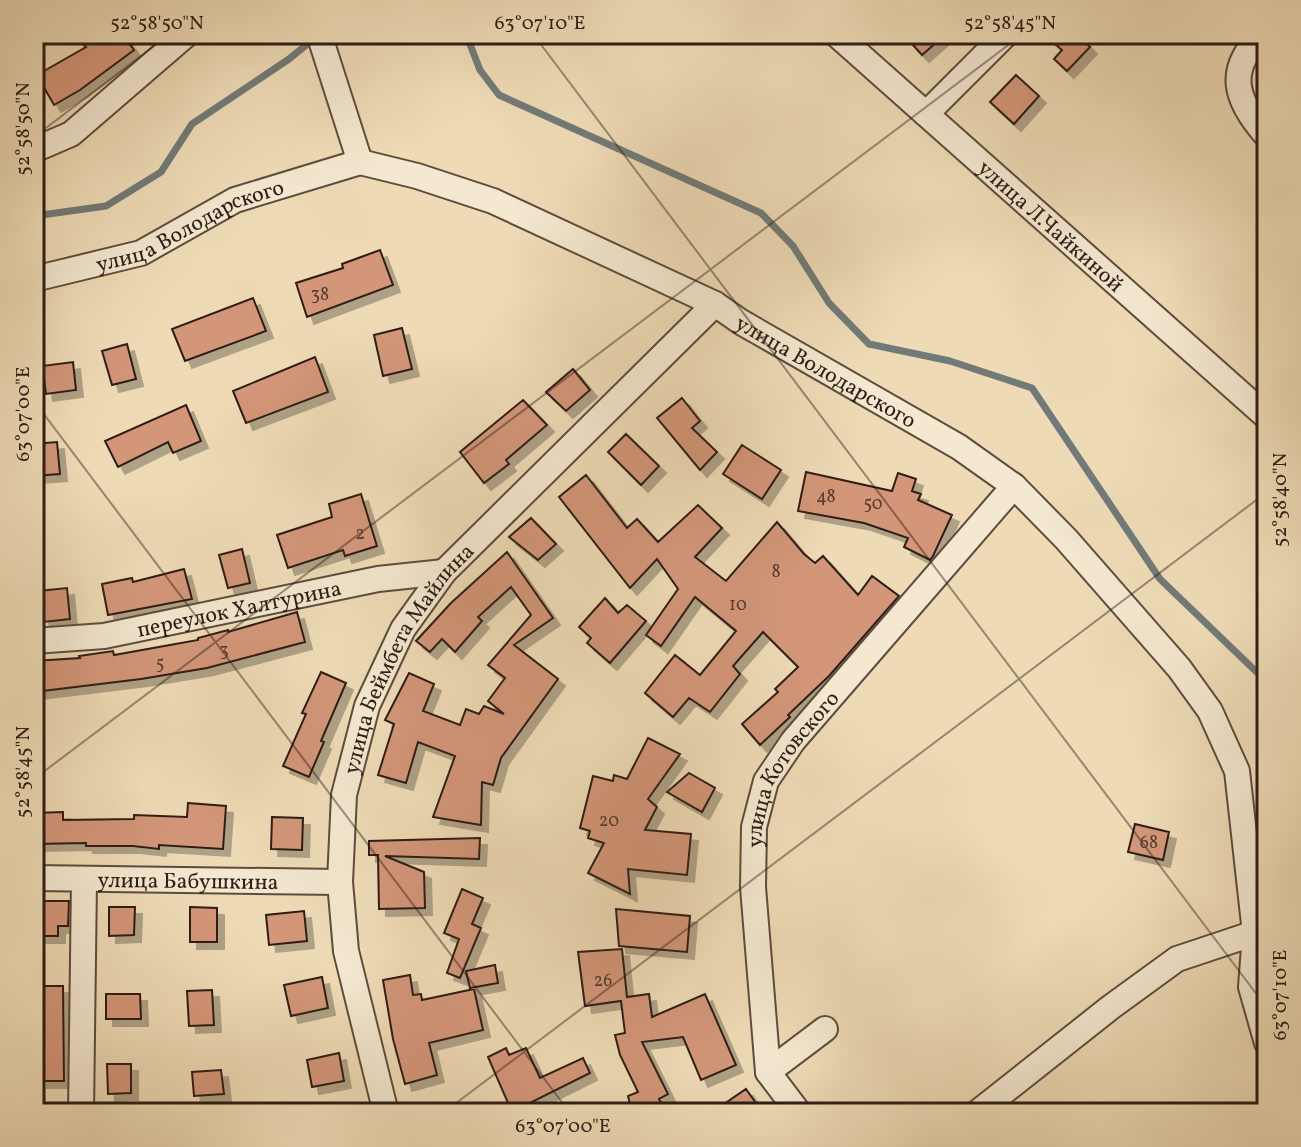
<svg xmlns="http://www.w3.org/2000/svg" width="1301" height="1147" viewBox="0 0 1301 1147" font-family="Vollkorn,serif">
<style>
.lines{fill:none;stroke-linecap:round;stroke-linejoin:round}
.stream{stroke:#727a78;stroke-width:7}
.building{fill:#d39679;stroke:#2d1d16;stroke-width:2;filter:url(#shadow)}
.minor-casing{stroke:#5d4c3e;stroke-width:28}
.minor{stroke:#f4e8d0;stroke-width:24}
.ticks{fill:none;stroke:#2d1d16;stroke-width:2;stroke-opacity:0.45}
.labels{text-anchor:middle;stroke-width:7;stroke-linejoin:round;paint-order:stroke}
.number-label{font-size:18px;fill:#563b2f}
.street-label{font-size:22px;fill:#2d1d16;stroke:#f4e8d0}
.neatline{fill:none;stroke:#2d1d16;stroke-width:3}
.ticks-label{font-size:20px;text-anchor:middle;fill:#2d1d16}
</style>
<defs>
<filter id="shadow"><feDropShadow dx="7" dy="7" stdDeviation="0" flood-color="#0004"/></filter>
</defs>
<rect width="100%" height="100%" fill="#eedbb6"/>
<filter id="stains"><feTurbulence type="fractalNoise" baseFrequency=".0025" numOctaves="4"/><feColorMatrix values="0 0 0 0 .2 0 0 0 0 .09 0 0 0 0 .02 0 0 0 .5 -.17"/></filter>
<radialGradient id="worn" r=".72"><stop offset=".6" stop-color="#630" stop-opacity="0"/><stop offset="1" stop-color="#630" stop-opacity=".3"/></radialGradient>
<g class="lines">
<path class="stream" d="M466,34L480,70L499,95L761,213L793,246L829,303L869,344L950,361L1032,388L1160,579L1267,682
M34,216L106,206L161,172L192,124L289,59L316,37"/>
</g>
<path class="building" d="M99,34H122L134,50L80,90L54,105L37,75L86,47L84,45Z
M903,34H946L922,55Z
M1044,34H1077L1090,47L1067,71L1054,59L1062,50Z
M1016,75L1039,96L1014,124L990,102Z
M380,250L393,285L307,317L296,283L343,268L342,264Z
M253,298L266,331L185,361L172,329Z
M402,328L412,369L383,376L374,335Z
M127,344L136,379L112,385L102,351Z
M315,357L328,392L246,423L233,391Z
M73,362L76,390L46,394L42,366Z
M573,369L590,390L566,411L546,392Z
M682,398L700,421L692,428L717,452L700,470L657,418Z
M523,400L547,425L506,460L509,464L484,483L460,452Z
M186,405L201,441L173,453L168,442L118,467L105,441Z
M626,434L659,466L641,485L608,452Z
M57,442L60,474L34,476V444Z
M742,445L781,470L762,499L723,474Z
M806,472L892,491L898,473L916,479L912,491L921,494L918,500L952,515L933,556L930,560L904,547L908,538L864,523L798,511Z
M586,475L627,528L637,519L658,542L698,505L722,528L695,557L726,581L777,522L804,554L815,563L823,556L858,595L872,576L899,596L829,676L788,715L790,717L760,745L742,724L778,692L775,689L798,667L763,632L733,666L740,674L710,712L689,698L673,717L645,693L675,655L700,675L736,631L695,597L661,646L646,635L678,589L657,559L630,588L559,497Z
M361,494L377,546L345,556L343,550L288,568L277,535L332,517L329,504Z
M531,518L556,544L538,560L509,537Z
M242,549L250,583L228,588L219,555Z
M507,552L553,618L514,645L558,679L501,758L493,785L482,782L481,825L433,817L455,756L418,742L406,783L378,775L394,724L385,720L409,673L434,684L423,711L460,725L466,709L479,714L484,706L504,714L488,701L505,678L488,665L531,615L511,587L478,617L482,621L455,652L442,639L430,652L416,641L451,603Z
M184,569L192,599L108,615L102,584L132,578L133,582Z
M67,588L70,619L43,622L39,591Z
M605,598L618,613L627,605L646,621L610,663L587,643L591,638L579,627Z
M297,612L305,642L207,668L141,679L34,692V661L80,658L79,656L113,651L114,655L198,640V638L228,630V632Z
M321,672L346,683L321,741L324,742L309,777L283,766L306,714L302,713Z
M648,738L680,754L648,799L657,807L645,830L691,834L687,875L628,869L630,894L588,873L604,843L588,838L590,831L580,828L593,776L613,781L614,775L627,779Z
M689,773L715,788L702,812L667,792Z
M188,803L226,806L223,849L159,845V849L133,846H86V843L34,844V813L63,812V820L134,819V815L187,817Z
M272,817L303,818L302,850L271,849Z
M1135,824L1169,832L1163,860L1128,852Z
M480,838L479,859L385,856L424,872L425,908L379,909L378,855H369V841Z
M462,889L483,898L472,924L481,928L460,978L447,973L459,939L444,933Z
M34,901H69L68,926H58V936H34Z
M109,907H135L134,935L109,936Z
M190,907L217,908V942H190Z
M616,909L690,916L687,952L619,946Z
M304,911L307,941L269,945L266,915Z
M622,949L627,997L649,994L652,1017L705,994L736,1065L701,1080L683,1037L642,1042L668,1094L659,1099L666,1113H632L628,1096L638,1092L620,1055L615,1035L625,1033L621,1001L585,1006L578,952Z
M495,965L498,983L470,988L466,971Z
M410,975L413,995L421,994L422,1000L474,989L483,1030L429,1043L437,1075L405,1084L393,1039L383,980Z
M322,977L328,1008L291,1016L284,985Z
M37,986H63L64,1081H40Z
M212,990L214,1025L189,1026L187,991Z
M106,994H140L141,1019H106Z
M506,1048L509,1055L526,1048L540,1078L583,1058L590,1073L512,1112L488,1057Z
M339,1053L344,1081L312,1087L307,1060Z
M107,1064H131V1093L108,1094Z
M221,1070L224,1094L194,1096L192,1072Z
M746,1089L763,1113H711Z"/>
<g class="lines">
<g class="minor-casing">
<g id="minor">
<path d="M319,34L360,162"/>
<path id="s1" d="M836,34L1267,417"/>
<path d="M1263,34C1225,70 1235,100 1267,136"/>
<path d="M926,114L1006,34"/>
<path d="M34,150L71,134L187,34"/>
<path id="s2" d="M34,279L141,253L235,200L360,162L417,176L493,201L715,304L741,322L959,447L1014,486L1066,539L1179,668L1210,711L1237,771L1255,933L1251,987L1267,1043"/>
<path id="s3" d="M34,641L104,636L378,579L444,572"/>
<path id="s4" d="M34,878L340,882"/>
<path d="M768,1072L825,1029"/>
<path d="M81,1113L84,880"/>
<path id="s5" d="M386,1113L346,951L340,882L344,795L367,706L403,629L444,572L715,304"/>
<path id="s6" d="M799,1113L768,1072L753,887L754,827L766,781L793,741L1014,486"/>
<path d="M977,1113L1111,1007L1177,959L1255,933L1267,934"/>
</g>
</g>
<use href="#minor" class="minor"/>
</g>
<path class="ticks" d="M533,34L1267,1008M34,137L170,34M34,401L570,1113M34,779L1023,34M443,1113L1267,492"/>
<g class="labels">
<g class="number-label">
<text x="320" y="300">38</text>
<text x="826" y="502">48</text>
<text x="873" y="509">50</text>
<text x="360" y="539">2</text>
<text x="776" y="577">8</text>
<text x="738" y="610">10</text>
<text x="224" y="656">3</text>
<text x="160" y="669">5</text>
<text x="609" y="826">20</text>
<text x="1149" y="848">68</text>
<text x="603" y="986">26</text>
</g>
<g class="street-label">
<text dy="8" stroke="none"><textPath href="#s2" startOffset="166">улица Володарского</textPath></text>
<text dy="8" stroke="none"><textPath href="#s1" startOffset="288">улица Л.Чайкиной</textPath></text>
<text dy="8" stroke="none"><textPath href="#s2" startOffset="862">улица Володарского</textPath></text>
<text dy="8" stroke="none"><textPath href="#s3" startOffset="208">переулок Халтурина</textPath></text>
<text dy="8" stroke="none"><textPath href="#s5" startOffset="476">улица Беймбета Майлина</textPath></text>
<text dy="8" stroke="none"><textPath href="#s6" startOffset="366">улица Котовского</textPath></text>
<text dy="8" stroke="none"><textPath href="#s4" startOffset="154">улица Бабушкина</textPath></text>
</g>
</g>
<rect width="1301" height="1147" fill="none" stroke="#eedbb6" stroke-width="88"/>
<rect x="44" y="44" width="1213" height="1059" class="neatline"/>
<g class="ticks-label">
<text x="157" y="29">52°58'50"N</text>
<text x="540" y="29">63°07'10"E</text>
<text x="1010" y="29">52°58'45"N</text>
<text transform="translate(22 129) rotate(-90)" y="7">52°58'50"N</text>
<text transform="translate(22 414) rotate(-90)" y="7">63°07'00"E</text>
<text transform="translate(1279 500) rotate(-90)" y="7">52°58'40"N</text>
<text transform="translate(22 772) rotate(-90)" y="7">52°58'45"N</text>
<text transform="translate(1279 995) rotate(-90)" y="7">63°07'10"E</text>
<text x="563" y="1132">63°07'00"E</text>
</g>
<rect width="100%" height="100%" filter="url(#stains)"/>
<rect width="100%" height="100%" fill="url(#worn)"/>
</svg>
